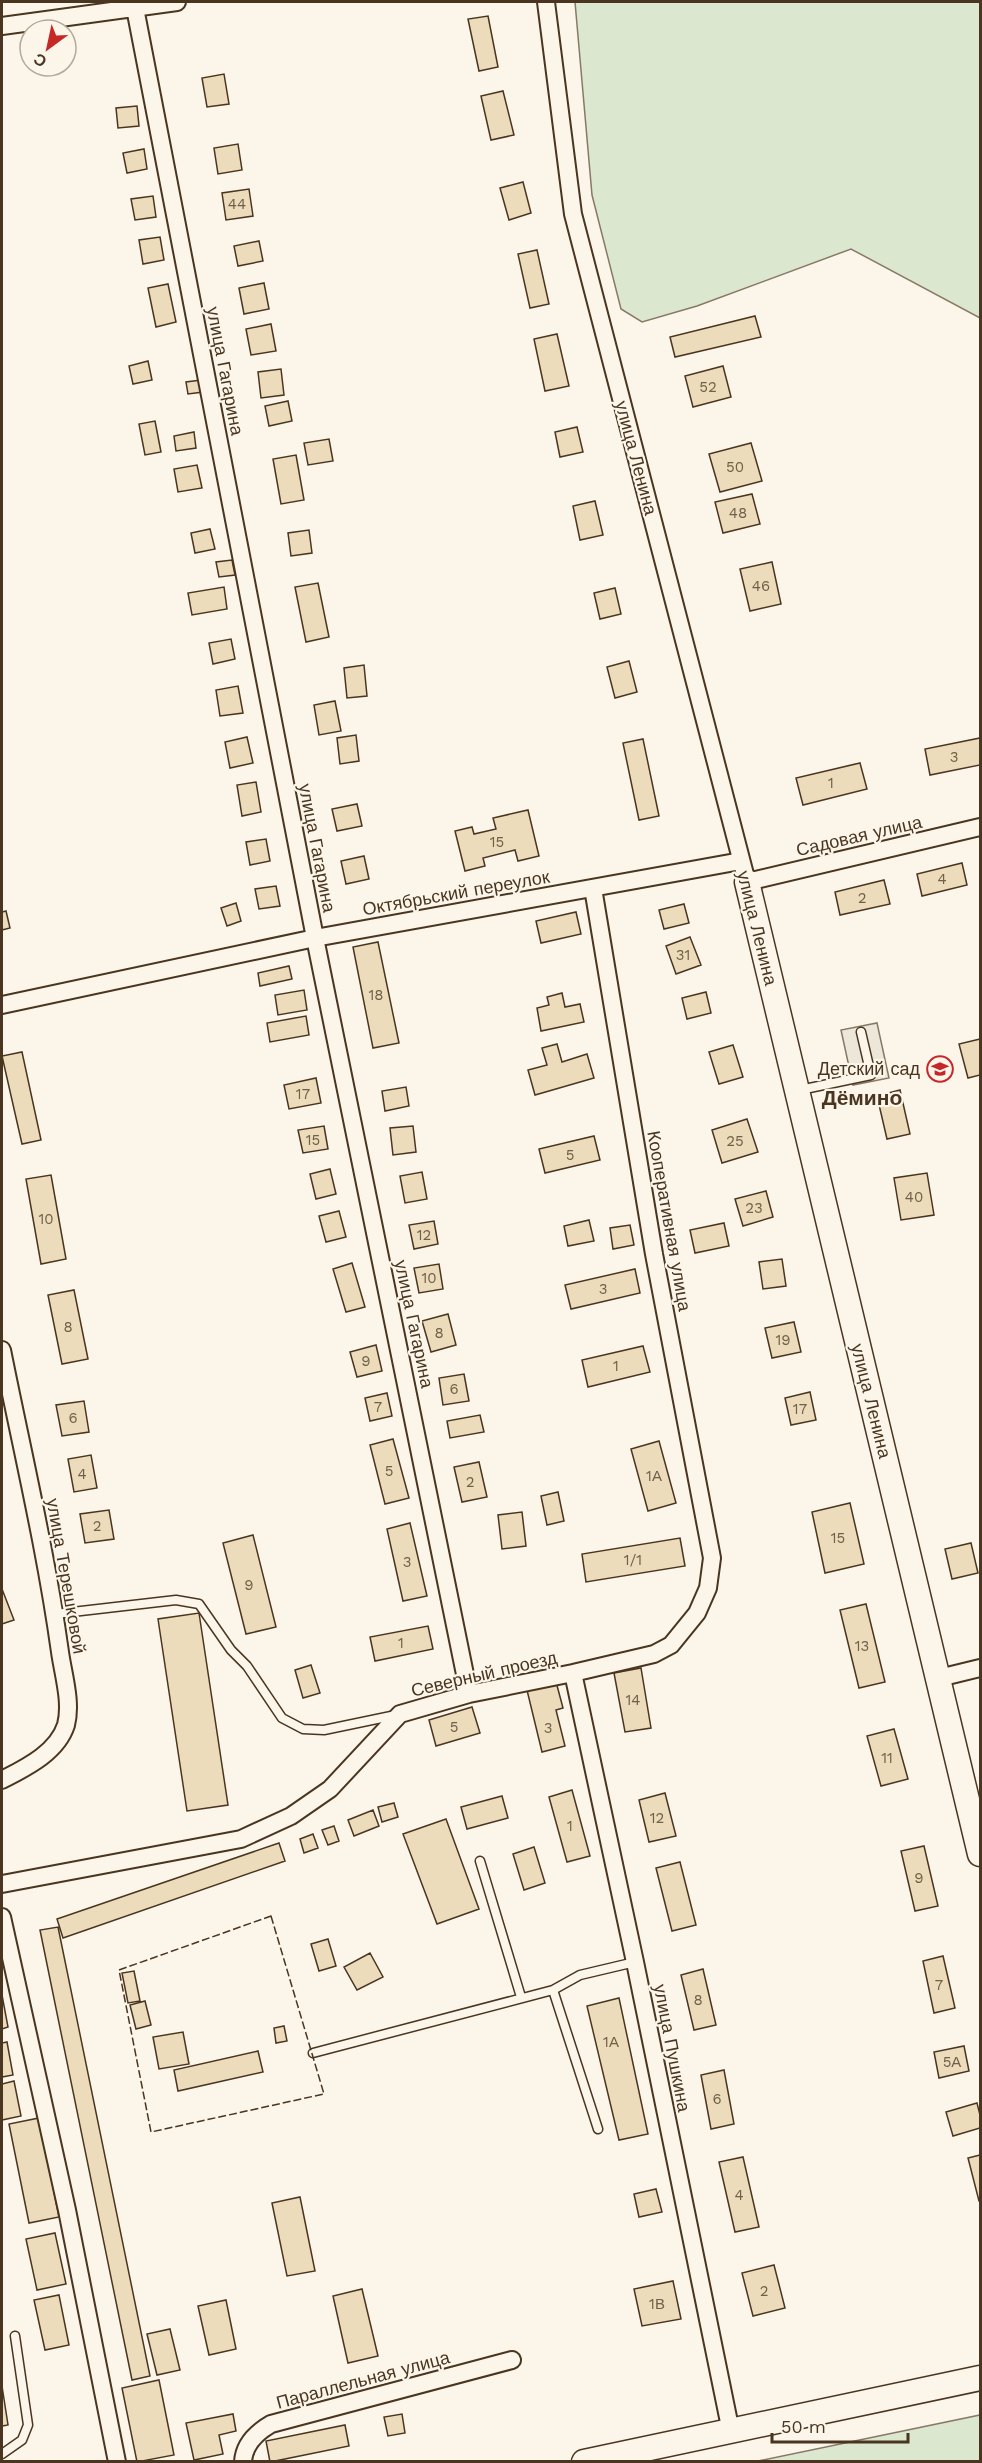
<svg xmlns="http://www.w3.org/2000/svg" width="982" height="2463" viewBox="0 0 982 2463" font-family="'Work Sans',sans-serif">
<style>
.green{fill:#dce7d0;stroke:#887966;stroke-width:1.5}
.parking{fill:#ede7d9;stroke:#887966;stroke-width:1.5}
.building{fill:#ecdcbc;stroke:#4a3520;stroke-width:1.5}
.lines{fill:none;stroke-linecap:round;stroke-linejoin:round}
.lane-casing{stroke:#4a3520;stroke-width:11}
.street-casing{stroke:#4a3520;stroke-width:20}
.secondary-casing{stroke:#4a3520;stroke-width:27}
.lane{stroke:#fbf6e9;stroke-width:8}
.street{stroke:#fbf6e9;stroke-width:16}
.secondary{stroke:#fbf6e9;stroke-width:24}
.fence{stroke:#4a3520;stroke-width:1.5;stroke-dasharray:8 3;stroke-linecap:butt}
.labels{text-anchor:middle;stroke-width:4.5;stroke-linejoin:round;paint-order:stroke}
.number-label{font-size:15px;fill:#725f47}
.street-label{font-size:18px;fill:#4a3520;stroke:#fbf6e9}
.poi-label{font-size:18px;fill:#4a3520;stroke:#fbf6e9;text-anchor:end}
.quarter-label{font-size:21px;font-weight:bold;fill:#4a3520;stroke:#fbf6e9}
</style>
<rect width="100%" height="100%" fill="#fbf6e9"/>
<path class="green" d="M575,2H980V318L851,249L697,306L642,322L621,309L592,195Z
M980,2415V2461H758Z"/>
<path class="parking" d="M877,1023L889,1078L853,1085L841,1030Z"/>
<path class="building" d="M488,16L498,67L479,71L468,19Z
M224,74L229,104L207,107L202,78Z
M503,91L514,135L491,140L481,96Z
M137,106L139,126L118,128L116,108Z
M238,144L242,170L218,174L214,148Z
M144,149L147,169L127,173L123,153Z
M523,182L531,213L509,220L500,188Z
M249,189L253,216L226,220L222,193Z
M153,196L156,217L135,220L131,199Z
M160,237L164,260L143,264L139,240Z
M259,241L263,261L238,266L234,246Z
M537,250L549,304L530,308L518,254Z
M264,283L269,309L244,314L239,288Z
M168,284L176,322L156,327L148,288Z
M755,316L761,337L675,357L670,337Z
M271,324L276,351L251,355L246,329Z
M557,334L569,386L545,391L534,339Z
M148,361L152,380L133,384L129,366Z
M723,366L731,397L693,407L685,376Z
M281,369L284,395L261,398L258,372Z
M201,380L203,392L188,394L186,382Z
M288,401L292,421L269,426L265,406Z
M155,421L161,452L145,455L139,424Z
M577,427L583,452L560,457L555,432Z
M194,432L196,448L176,451L174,436Z
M329,439L333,461L308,465L304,443Z
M751,443L762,481L720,492L709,454Z
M296,455L304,500L281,504L273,459Z
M197,465L202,488L178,492L174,469Z
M752,494L760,524L723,533L715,502Z
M595,501L603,535L580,540L573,506Z
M210,529L215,549L195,553L191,533Z
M309,530L312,553L291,556L288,533Z
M232,560L235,575L219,577L216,562Z
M772,562L781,604L750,611L740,569Z
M318,583L329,637L306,642L295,587Z
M224,587L227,609L192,615L188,593Z
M615,588L621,614L600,619L594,593Z
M231,639L235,659L213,664L209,643Z
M629,661L637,692L615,698L607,667Z
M364,665L367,696L347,698L344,668Z
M238,686L243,713L220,716L216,690Z
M335,701L341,731L319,735L314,705Z
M356,735L359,761L340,764L337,738Z
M247,737L253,763L230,768L225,742Z
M980,738V765L930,775L925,749Z
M643,739L659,816L639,820L623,743Z
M860,763L867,789L803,805L796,778Z
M256,782L261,812L242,816L237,785Z
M357,804L362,826L337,831L332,809Z
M528,810L539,856L518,861L515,850L483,858L485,866L465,871L455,831L472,827L474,834L496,829L493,818Z
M266,839L270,861L250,865L246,842Z
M364,856L369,879L346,884L341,861Z
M962,863L967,885L922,896L917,874Z
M884,880L890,904L840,915L835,892Z
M276,886L280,906L259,909L255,889Z
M236,903L241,921L227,926L221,908Z
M684,904L689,923L664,929L659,910Z
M6,911L10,928L2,930V912Z
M576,912L581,934L541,943L536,921Z
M690,937L701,965L676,974L666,946Z
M378,942L399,1043L373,1048L353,947Z
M289,966L292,979L260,986L258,973Z
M304,990L307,1010L278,1015L275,995Z
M706,992L711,1013L687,1019L682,998Z
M562,993L565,1007L580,1004L584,1022L541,1031L537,1008L549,1005L547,997Z
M306,1016L309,1035L270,1042L267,1023Z
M980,1039V1075L968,1078L959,1044Z
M557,1044L562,1062L587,1054L594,1078L535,1095L528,1070L547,1065L542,1048Z
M733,1045L743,1077L719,1084L709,1052Z
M22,1052L41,1140L22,1144L2,1056Z
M316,1078L321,1103L289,1109L284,1085Z
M406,1087L409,1106L385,1111L382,1091Z
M900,1090L910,1134L887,1139L877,1096Z
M747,1119L758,1152L722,1163L712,1130Z
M324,1126L328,1149L303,1153L298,1130Z
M413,1126L416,1152L393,1155L390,1128Z
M594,1136L600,1160L545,1173L539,1149Z
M330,1169L336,1194L316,1199L310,1174Z
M422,1172L427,1199L405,1203L400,1176Z
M927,1173L934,1215L901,1220L894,1178Z
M51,1175L66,1259L41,1264L26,1179Z
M766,1191L773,1217L743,1226L735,1199Z
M339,1211L346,1237L326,1242L319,1216Z
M589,1220L594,1241L568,1246L564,1226Z
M434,1221L438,1244L414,1249L409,1225Z
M724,1223L729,1246L695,1253L690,1230Z
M630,1225L634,1245L613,1249L610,1228Z
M782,1259L786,1286L763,1289L759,1262Z
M352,1263L365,1307L346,1312L333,1269Z
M439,1264L443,1289L419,1293L414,1268Z
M635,1269L640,1293L571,1309L565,1285Z
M74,1290L88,1359L62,1364L48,1295Z
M448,1314L456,1345L431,1352L422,1321Z
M794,1322L801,1352L772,1358L765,1328Z
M376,1345L382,1371L357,1377L350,1352Z
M643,1346L650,1372L588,1387L582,1360Z
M464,1374L469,1401L443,1405L439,1378Z
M810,1392L816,1420L791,1425L785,1398Z
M387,1393L392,1416L370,1421L365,1398Z
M84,1401L89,1432L62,1436L56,1405Z
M480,1415L484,1432L450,1438L447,1421Z
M393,1439L409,1498L385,1504L370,1445Z
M659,1441L676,1503L648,1511L631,1449Z
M91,1455L97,1488L74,1492L68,1459Z
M479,1462L487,1497L462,1502L454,1467Z
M558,1492L564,1521L547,1525L541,1496Z
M850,1503L864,1564L825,1573L812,1512Z
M109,1510L114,1539L85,1543L80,1514Z
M522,1512L526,1546L502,1549L498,1515Z
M410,1523L427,1596L403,1601L387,1529Z
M253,1535L276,1627L246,1634L223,1543Z
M680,1538L685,1566L586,1582L582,1554Z
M971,1543L978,1573L952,1579L945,1549Z
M2,1589L14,1620L2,1624Z
M866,1604L885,1682L859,1688L840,1610Z
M199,1613L228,1805L187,1811L158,1619Z
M428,1626L433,1649L375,1661L370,1637Z
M311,1665L320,1693L303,1698L295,1670Z
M641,1668L651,1728L625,1732L614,1673Z
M555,1678L563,1708L556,1710L565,1746L542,1752L526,1686Z
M472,1707L480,1733L436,1746L429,1720Z
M894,1729L908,1779L881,1786L867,1736Z
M572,1790L590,1856L567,1862L549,1797Z
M665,1793L676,1836L649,1842L639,1800Z
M502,1796L508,1818L467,1829L461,1807Z
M394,1803L398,1817L382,1822L378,1807Z
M373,1810L379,1826L354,1836L348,1820Z
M446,1819L479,1909L437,1924L403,1834Z
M334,1826L339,1841L328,1845L322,1830Z
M313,1834L318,1848L304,1853L300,1839Z
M279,1843L285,1861L63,1938L57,1919Z
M924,1846L938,1906L915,1911L901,1851Z
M534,1847L545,1883L524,1890L513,1854Z
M680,1862L696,1925L672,1931L656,1868Z
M58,1927L150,2376L132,2380L40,1930Z
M328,1939L336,1966L319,1971L311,1944Z
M370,1953L383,1977L357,1990L344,1967Z
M943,1956L955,2008L934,2013L923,1961Z
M703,1969L716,2025L694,2030L681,1975Z
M134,1971L140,2001L128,2003L122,1973Z
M2,1995L8,2027L2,2029Z
M619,1998L648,2134L619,2140L587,2006Z
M145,2001L151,2025L136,2029L130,2005Z
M284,2026L287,2041L276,2043L274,2028Z
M183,2032L189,2064L159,2069L153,2037Z
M7,2042L13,2075L2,2077V2043Z
M964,2046L969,2071L939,2078L934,2052Z
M258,2051L263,2072L178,2091L174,2070Z
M724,2070L734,2124L711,2129L701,2075Z
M14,2081L21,2116L2,2120V2084Z
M977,2103L980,2115V2128L953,2136L946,2112Z
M39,2118L59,2217L29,2223L9,2124Z
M980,2155V2201H979L968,2158Z
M743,2157L759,2227L735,2232L719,2162Z
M656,2189L662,2212L639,2217L634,2194Z
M300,2197L315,2271L287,2276L272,2203Z
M55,2233L66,2284L37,2290L26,2239Z
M774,2265L785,2308L753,2316L742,2273Z
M673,2281L681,2319L642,2326L634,2289Z
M362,2289L378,2356L348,2363L333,2296Z
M59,2295L69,2345L45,2350L34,2300Z
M226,2300L236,2349L209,2355L198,2306Z
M170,2329L180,2370L157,2375L147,2334Z
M159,2380L174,2455L137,2462L122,2388Z
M2,2386L8,2425L2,2426Z
M233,2414L236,2431L219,2435L223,2454L194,2460L186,2423Z
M402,2414L405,2433L388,2436L384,2417Z
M345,2425L349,2446L270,2462L266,2441Z"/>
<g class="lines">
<g class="lane-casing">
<path id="lane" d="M800,1090L871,1075L861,1032
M55,1614L176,1600L199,1604L231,1650L247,1666L282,1718L303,1729L324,1730L396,1715
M480,1861L521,1997
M553,1990L598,2129
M313,2053L553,1990L580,1975L635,1962
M2,2454L22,2440L28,2425L15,2336"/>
</g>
<g class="street-casing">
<path id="street" d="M546,2L573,214L747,882L980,827
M135,8L315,938L469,1694
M2,26L177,2
M2,1005L315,938L741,861
M2,1350C22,1450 46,1551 60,1652C63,1674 72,1702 66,1725C57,1753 25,1768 2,1780
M573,1673L635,1962L731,2432
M939,1678L980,1668
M2,1884L241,1839L291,1816L330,1789L400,1714L469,1694L573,1673L654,1654L671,1645L697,1613L708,1588L712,1558L654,1254L593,888
M2,1917L67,2210L117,2462
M243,2462C244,2444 257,2432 271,2424L512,2360"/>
</g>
<g class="secondary-casing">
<path id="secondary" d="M747,882L980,1854
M584,2462L980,2378"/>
</g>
<use href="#lane" class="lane"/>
<use href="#street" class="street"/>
<use href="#secondary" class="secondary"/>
<path class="fence" d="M271,1916L324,2094L151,2132L119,1970Z"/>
</g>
<defs>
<g id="school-ring" transform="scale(1.35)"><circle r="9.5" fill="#fbf6e9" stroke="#c62828" stroke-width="1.5"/><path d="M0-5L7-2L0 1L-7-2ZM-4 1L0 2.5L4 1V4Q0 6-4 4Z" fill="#c62828"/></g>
</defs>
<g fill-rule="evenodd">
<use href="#school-ring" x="940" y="1069"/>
</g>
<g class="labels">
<g class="number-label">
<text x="237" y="209">44</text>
<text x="708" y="392">52</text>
<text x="735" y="472">50</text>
<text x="738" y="518">48</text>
<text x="761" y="591">46</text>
<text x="954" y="762">3</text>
<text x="831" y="788">1</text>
<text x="497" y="847">15</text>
<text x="942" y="884">4</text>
<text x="862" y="903">2</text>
<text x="683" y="960">31</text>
<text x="376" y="1000">18</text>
<text x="303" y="1099">17</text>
<text x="313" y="1145">15</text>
<text x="735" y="1146">25</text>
<text x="570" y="1160">5</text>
<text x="914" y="1202">40</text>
<text x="754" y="1213">23</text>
<text x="46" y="1224">10</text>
<text x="424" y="1240">12</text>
<text x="429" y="1283">10</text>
<text x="603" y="1294">3</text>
<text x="68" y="1332">8</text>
<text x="439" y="1338">8</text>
<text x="783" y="1345">19</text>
<text x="366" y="1366">9</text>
<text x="616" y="1371">1</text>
<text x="454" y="1394">6</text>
<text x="378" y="1412">7</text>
<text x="800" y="1414">17</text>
<text x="73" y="1423">6</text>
<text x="389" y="1476">5</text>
<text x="82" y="1479">4</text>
<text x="654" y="1481">1А</text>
<text x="470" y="1487">2</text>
<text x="97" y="1531">2</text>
<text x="838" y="1543">15</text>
<text x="633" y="1565">1/1</text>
<text x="407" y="1567">3</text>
<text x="249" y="1590">9</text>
<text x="401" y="1648">1</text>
<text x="862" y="1651">13</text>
<text x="633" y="1705">14</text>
<text x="454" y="1732">5</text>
<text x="548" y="1733">3</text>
<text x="887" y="1763">11</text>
<text x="657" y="1823">12</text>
<text x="570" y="1831">1</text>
<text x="919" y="1883">9</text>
<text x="939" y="1990">7</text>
<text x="698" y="2005">8</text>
<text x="611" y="2047">1А</text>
<text x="952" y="2067">5А</text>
<text x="717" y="2104">6</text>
<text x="739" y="2200">4</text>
<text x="764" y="2296">2</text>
<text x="657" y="2309">1В</text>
</g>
<g class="street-label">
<text transform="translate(225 371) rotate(79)" y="6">улица Гагарина</text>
<text transform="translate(636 458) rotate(75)" y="6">улица Ленина</text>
<text transform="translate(859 836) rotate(-13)" y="6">Садовая улица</text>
<text transform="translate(317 848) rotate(79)" y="6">улица Гагарина</text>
<text transform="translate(456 893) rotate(-10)" y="6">Октябрьский переулок</text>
<text transform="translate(757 928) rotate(76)" y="6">улица Ленина</text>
<text transform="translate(669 1221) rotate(80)" y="6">Кооперативная улица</text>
<text transform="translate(414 1324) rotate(78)" y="6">улица Гагарина</text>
<text transform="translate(871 1401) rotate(76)" y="6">улица Ленина</text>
<text transform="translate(66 1576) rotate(80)" y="6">улица Терешковой</text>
<text transform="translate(484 1674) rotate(-13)" y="6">Северный проезд</text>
<text transform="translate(672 2048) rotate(79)" y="6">улица Пушкина</text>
<text transform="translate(363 2380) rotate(-15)" y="6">Параллельная улица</text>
</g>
<g class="poi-label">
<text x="920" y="1075">Детский сад</text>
</g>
<g class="quarter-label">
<text x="862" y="1105">Дёмино</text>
</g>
</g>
<rect width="982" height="2463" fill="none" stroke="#4a3520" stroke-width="6"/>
<g transform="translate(48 48) rotate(213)"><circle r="28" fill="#fbf6e9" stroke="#b4a999" stroke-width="1.5"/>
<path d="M0-4.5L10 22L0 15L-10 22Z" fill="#c62828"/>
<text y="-9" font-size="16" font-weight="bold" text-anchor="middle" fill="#4a3520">С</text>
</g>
<path d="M772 2433v9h136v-9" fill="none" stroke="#4a3520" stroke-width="3"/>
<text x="781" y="2433" font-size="18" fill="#4a3520" stroke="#fbf6e9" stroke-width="4.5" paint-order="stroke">50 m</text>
</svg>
